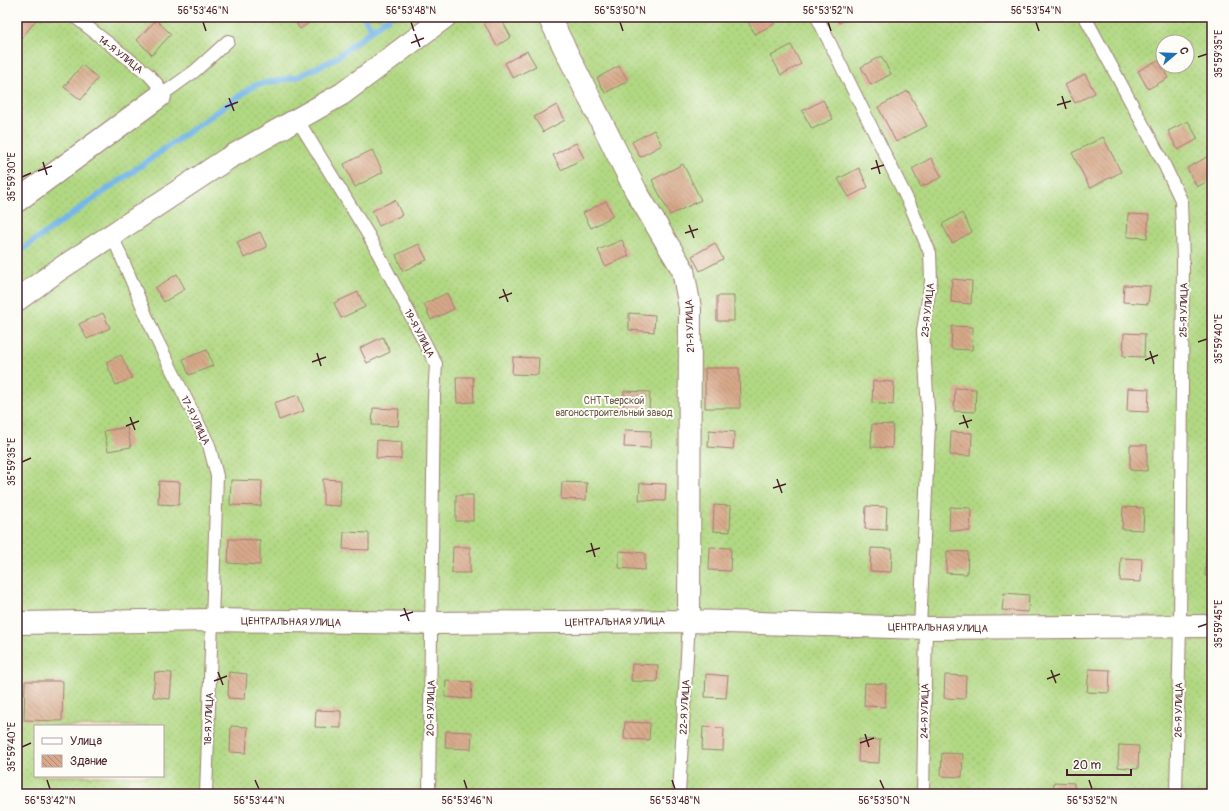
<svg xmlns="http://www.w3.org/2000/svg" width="1229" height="811" viewBox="0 0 1229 811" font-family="Pangolin,sans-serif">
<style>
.garden{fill:url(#garden-dots);stroke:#7e7c56;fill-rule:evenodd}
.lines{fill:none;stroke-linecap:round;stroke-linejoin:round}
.stream{stroke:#75b6e9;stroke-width:6}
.building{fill:url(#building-back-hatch)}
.service-casing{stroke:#9d7e74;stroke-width:14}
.minor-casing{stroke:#9d7e74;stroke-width:24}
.service{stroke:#fff;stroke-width:12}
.minor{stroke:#fff;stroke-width:22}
.ticks{fill:none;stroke:#4a1f2b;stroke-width:1.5}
.labels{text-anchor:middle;stroke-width:4;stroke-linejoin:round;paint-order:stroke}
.street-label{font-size:10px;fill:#4a1f2b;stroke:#fdfcf7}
.park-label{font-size:10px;fill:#695645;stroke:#fdfcf7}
.neatline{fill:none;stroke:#4a1f2b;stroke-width:1.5}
.ticks-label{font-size:10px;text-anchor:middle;fill:#4a1f2b}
</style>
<defs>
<pattern id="garden-dots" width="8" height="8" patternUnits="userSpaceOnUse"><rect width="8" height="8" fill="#b1d882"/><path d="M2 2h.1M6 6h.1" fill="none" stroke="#9ab970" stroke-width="1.8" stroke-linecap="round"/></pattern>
<pattern id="building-back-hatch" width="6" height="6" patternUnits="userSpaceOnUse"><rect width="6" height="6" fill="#d7a889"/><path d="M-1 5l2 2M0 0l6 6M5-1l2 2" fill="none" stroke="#b08870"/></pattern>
</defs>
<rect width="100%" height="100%" fill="#fdfcf7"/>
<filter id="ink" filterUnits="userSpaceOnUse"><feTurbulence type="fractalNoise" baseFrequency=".025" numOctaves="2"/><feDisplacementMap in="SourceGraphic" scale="8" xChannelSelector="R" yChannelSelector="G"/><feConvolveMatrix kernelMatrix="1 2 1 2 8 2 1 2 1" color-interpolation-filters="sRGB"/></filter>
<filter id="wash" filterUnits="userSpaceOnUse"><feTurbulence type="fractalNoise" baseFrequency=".012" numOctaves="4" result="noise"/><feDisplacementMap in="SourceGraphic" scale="16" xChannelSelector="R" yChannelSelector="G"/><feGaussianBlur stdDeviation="0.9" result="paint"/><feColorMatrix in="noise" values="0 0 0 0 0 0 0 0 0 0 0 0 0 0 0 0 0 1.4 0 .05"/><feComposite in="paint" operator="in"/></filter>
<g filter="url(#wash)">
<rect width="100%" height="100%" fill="#f0debc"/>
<path class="garden" d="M17,17H1212V794H17ZM1163,42H1187V66H1163ZM35,726H163V776H35Z"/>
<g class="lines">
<path class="stream" d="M364,17L372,29
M17,253L255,85L297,77L333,60L389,17"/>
</g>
<g id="blocks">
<path class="building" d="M17,17H35L37,19L20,40L17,38Z
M292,17H312L314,19L300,29Z
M494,17H500L511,37L497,46L484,23Z
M745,17H771L774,24L755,34Z
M836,17H850L839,23Z
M156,20L171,34L152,55L137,40Z
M791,45L801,64L781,75L771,56Z
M527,51L536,66L513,78L505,63Z
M881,56L891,74L871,85L861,67Z
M1158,60L1168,78L1148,89L1138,71Z
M82,65L98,78L81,100L64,87Z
M619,66L628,81L605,93L597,78Z
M1085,74L1095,93L1075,103L1065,85Z
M908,91L927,126L896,142L878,107Z
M823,100L833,119L812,129L802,111Z
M557,105L565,120L543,132L534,117Z
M1188,121L1198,139L1178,150L1168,131Z
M654,130L662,145L640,157L632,142Z
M1103,137L1121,172L1090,188L1072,153Z
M576,143L584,158L561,170L553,155Z
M372,150L383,172L355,187L344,164Z
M1207,157L1212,166V179L1197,187L1187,168Z
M931,158L942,177L921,187L912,169Z
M683,164L701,200L670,215L652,180Z
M859,168L868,187L849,197L838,179Z
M395,200L402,215L379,226L372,211Z
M606,201L613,216L591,228L583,213Z
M962,213L972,232L952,243L942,224Z
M1128,214L1149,215L1147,238L1127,237Z
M260,232L267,247L244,258L237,242Z
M622,240L629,256L605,266L598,250Z
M715,243L723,259L700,271L692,256Z
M419,244L427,260L403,271L396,255Z
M177,274L185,289L164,302L155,288Z
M952,279L972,281L971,304L951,302Z
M1124,285L1150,286L1148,304L1123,302Z
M358,292L365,307L341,318L334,303Z
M447,293L454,309L431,320L424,304Z
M1208,293H1212V316H1207Z
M717,296H734V321H717Z
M103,313L110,328L87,339L79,324Z
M629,313L655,315L654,332L629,330Z
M952,326L973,327L972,350L951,349Z
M1124,333L1145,334L1144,357L1123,356Z
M383,337L390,352L367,363L360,348Z
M207,350L213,366L189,375L183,359Z
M121,355L132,378L116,385L106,362Z
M513,357L539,358L538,375L512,374Z
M1209,359H1212V382L1208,381Z
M705,368H739L740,408H705Z
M456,377H473L474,402L457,403Z
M873,381L894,382L893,405L872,403Z
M955,388L976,389L975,412L954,411Z
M1128,388L1149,389L1148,412L1127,411Z
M624,391L650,392L649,409L623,408Z
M298,395L304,411L279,420L274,403Z
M373,408L399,409L398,426L372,425Z
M872,424L893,425L892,448L871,447Z
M127,427L131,447L108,451L104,431Z
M625,430L651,431L650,448L624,447Z
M709,430L735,432L733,449L708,447Z
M951,432L972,433L971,456L950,455Z
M377,440L402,442L401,459L376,458Z
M1130,445H1147V471L1130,470Z
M323,479L341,480L340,506L323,505Z
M231,480L262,481L261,506L230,505Z
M159,481L180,482L179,505L158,504Z
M562,482L587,483L586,500L561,499Z
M640,483L666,484L665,501L639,500Z
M456,495H473V521H456Z
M714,505L731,506L730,532L713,531Z
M866,506L887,507L886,530L865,529Z
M950,507L971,508L970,531L949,530Z
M1123,507L1144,508L1143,530L1122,529Z
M344,532L369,533V550L343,549Z
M229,539L260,540V565L228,563Z
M453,547H470V573H452Z
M710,547L731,548L730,571L709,570Z
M871,548L892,549L891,572L870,571Z
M619,551L645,553V570L619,568Z
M947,551L968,552L967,574L946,573Z
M1206,553H1212V576H1205Z
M1121,558L1142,559L1141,582L1120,581Z
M1004,593L1029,595L1028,612L1002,610Z
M632,664L658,665L657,682L631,681Z
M1089,669L1110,670L1109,693L1087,692Z
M155,672L172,673L170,699L153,697Z
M229,672L247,674L245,699L228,698Z
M706,674L728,676L726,698L705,697Z
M945,675L966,676L965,699L944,698Z
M446,680L472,682L471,699L445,697Z
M25,681H63L62,721L24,720Z
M865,683L886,684L885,707L864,706Z
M316,710L341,711V728L315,727Z
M625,722L650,723L649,740L624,739Z
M231,726L248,727L246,753L230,752Z
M703,727L724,728L723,751L702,750Z
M446,731L472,732L471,749L445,748Z
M859,739L880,740L879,763L858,762Z
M1119,745L1139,746L1138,769L1118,767Z
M942,753L963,754L962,777L941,776Z
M1054,782L1074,783V794H1053Z"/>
</g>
</g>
<g filter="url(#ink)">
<use href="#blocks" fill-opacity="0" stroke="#9d7e74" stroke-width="1"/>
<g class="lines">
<g class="service-casing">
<path id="service" d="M75,17L148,74L158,85L160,96L195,71L228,41
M817,17L910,205L930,253L931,281L923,331L929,425L920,628
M1085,17L1162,160L1181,200L1183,262L1180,627L1176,794
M297,119L369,236L436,364L434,396L429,794
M112,235L155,336L209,445L217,476L206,794
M679,794L689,621
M923,794L926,628"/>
</g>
<g class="minor-casing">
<path id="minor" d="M549,17L636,191L683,270L690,308L689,621
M17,201L160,96
M17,300L57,271L227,159L342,94L445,17
M17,623L211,620L432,623L689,621L926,628L1212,626"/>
</g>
<use href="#service" class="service"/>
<use href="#minor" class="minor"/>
</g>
</g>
<path class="ticks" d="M203,22L206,31M411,22L414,31M620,22L623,31M828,22L831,31M1036,22L1039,31M415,34L420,47M411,43L424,38M1198,57L1207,54M1062,96L1066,109M229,98L234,111M1057,105L1071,101M225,107L238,102M876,160L880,174M43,162L47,175M871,169L884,165M38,171L52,166M22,177L31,173M689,225L694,238M685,233L698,229M503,289L508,302M499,298L512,293M1198,342L1207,339M1150,351L1154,364M317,353L321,366M1145,360L1158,355M312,362L326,357M963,415L968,428M130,417L135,430M959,424L972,420M126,426L139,421M22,462L31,458M777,479L782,493M773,488L786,484M591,543L595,557M586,552L600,548M404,608L409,621M400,616L413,612M1198,627L1207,624M1051,670L1056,683M218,672L223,685M1047,679L1060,674M214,681L227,676M865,734L869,747M860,743L874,738M22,747L31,743M47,780L50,789M255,780L259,789M464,780L467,789M672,780L675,789M880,780L884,789M1089,780L1092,789"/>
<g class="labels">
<g class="street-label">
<text transform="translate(121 54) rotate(38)" y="4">14-Я УЛИЦА</text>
<text transform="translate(927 310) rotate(-84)" y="4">23-Я УЛИЦА</text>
<text transform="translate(1183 310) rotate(-89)" y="4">25-Я УЛИЦА</text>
<text transform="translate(689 326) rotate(-92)" y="4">21-Я УЛИЦА</text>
<text transform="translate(420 333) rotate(62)" y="4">19-Я УЛИЦА</text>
<text transform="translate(196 420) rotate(64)" y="4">17-Я УЛИЦА</text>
<text transform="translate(291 621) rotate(1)" y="4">ЦЕНТРАЛЬНАЯ УЛИЦА</text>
<text transform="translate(615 621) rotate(-1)" y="4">ЦЕНТРАЛЬНАЯ УЛИЦА</text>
<text transform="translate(938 627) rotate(1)" y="4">ЦЕНТРАЛЬНАЯ УЛИЦА</text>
<text transform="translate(684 707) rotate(-87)" y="4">22-Я УЛИЦА</text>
<text transform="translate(430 708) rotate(-89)" y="4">20-Я УЛИЦА</text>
<text transform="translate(1178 710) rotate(-89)" y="4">26-Я УЛИЦА</text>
<text transform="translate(924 711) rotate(-89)" y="4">24-Я УЛИЦА</text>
<text transform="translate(208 719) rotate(-88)" y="4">18-Я УЛИЦА</text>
</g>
<g class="park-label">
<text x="614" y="404">СНТ Тверской<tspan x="614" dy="12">вагоностроительный завод</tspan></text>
</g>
</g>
<rect width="1229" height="811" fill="none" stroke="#fdfcf7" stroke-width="44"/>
<rect x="34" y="725" width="130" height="52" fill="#fdfcf7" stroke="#b5a4a5"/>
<rect x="42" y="738" width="20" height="6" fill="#ffffff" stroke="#b5a4a5"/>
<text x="70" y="745" font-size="12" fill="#4a1f2b">Улица</text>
<rect x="42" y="755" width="20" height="12" fill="url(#building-back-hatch)" stroke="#b5a4a5"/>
<text x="70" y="765" font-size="12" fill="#4a1f2b">Здание</text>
<g transform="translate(1175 54) rotate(71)"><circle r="19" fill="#fdfcf7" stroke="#b5a4a5"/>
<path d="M0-3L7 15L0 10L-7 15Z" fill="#1f6fb2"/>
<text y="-6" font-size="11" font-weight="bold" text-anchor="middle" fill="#4a1f2b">С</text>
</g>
<path d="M1067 769v6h64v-6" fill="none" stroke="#4a1f2b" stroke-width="2"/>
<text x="1073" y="769" font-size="12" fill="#4a1f2b" stroke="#fdfcf7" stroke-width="3" paint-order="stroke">20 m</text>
<rect x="22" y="22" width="1185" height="767" class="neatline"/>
<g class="ticks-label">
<text x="203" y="14">56°53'46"N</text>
<text x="411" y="14">56°53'48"N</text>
<text x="620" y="14">56°53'50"N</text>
<text x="828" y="14">56°53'52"N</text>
<text x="1036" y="14">56°53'54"N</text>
<text transform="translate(1218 54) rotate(-90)" y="4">35°59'35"E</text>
<text transform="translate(11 177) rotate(-90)" y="4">35°59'30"E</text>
<text transform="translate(1218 339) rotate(-90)" y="4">35°59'40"E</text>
<text transform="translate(11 462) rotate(-90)" y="4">35°59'35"E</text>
<text transform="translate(1218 624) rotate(-90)" y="4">35°59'45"E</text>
<text transform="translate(11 747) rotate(-90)" y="4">35°59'40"E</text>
<text x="50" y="804">56°53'42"N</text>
<text x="259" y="804">56°53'44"N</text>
<text x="467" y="804">56°53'46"N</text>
<text x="675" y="804">56°53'48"N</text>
<text x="884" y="804">56°53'50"N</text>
<text x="1092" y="804">56°53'52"N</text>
</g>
</svg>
